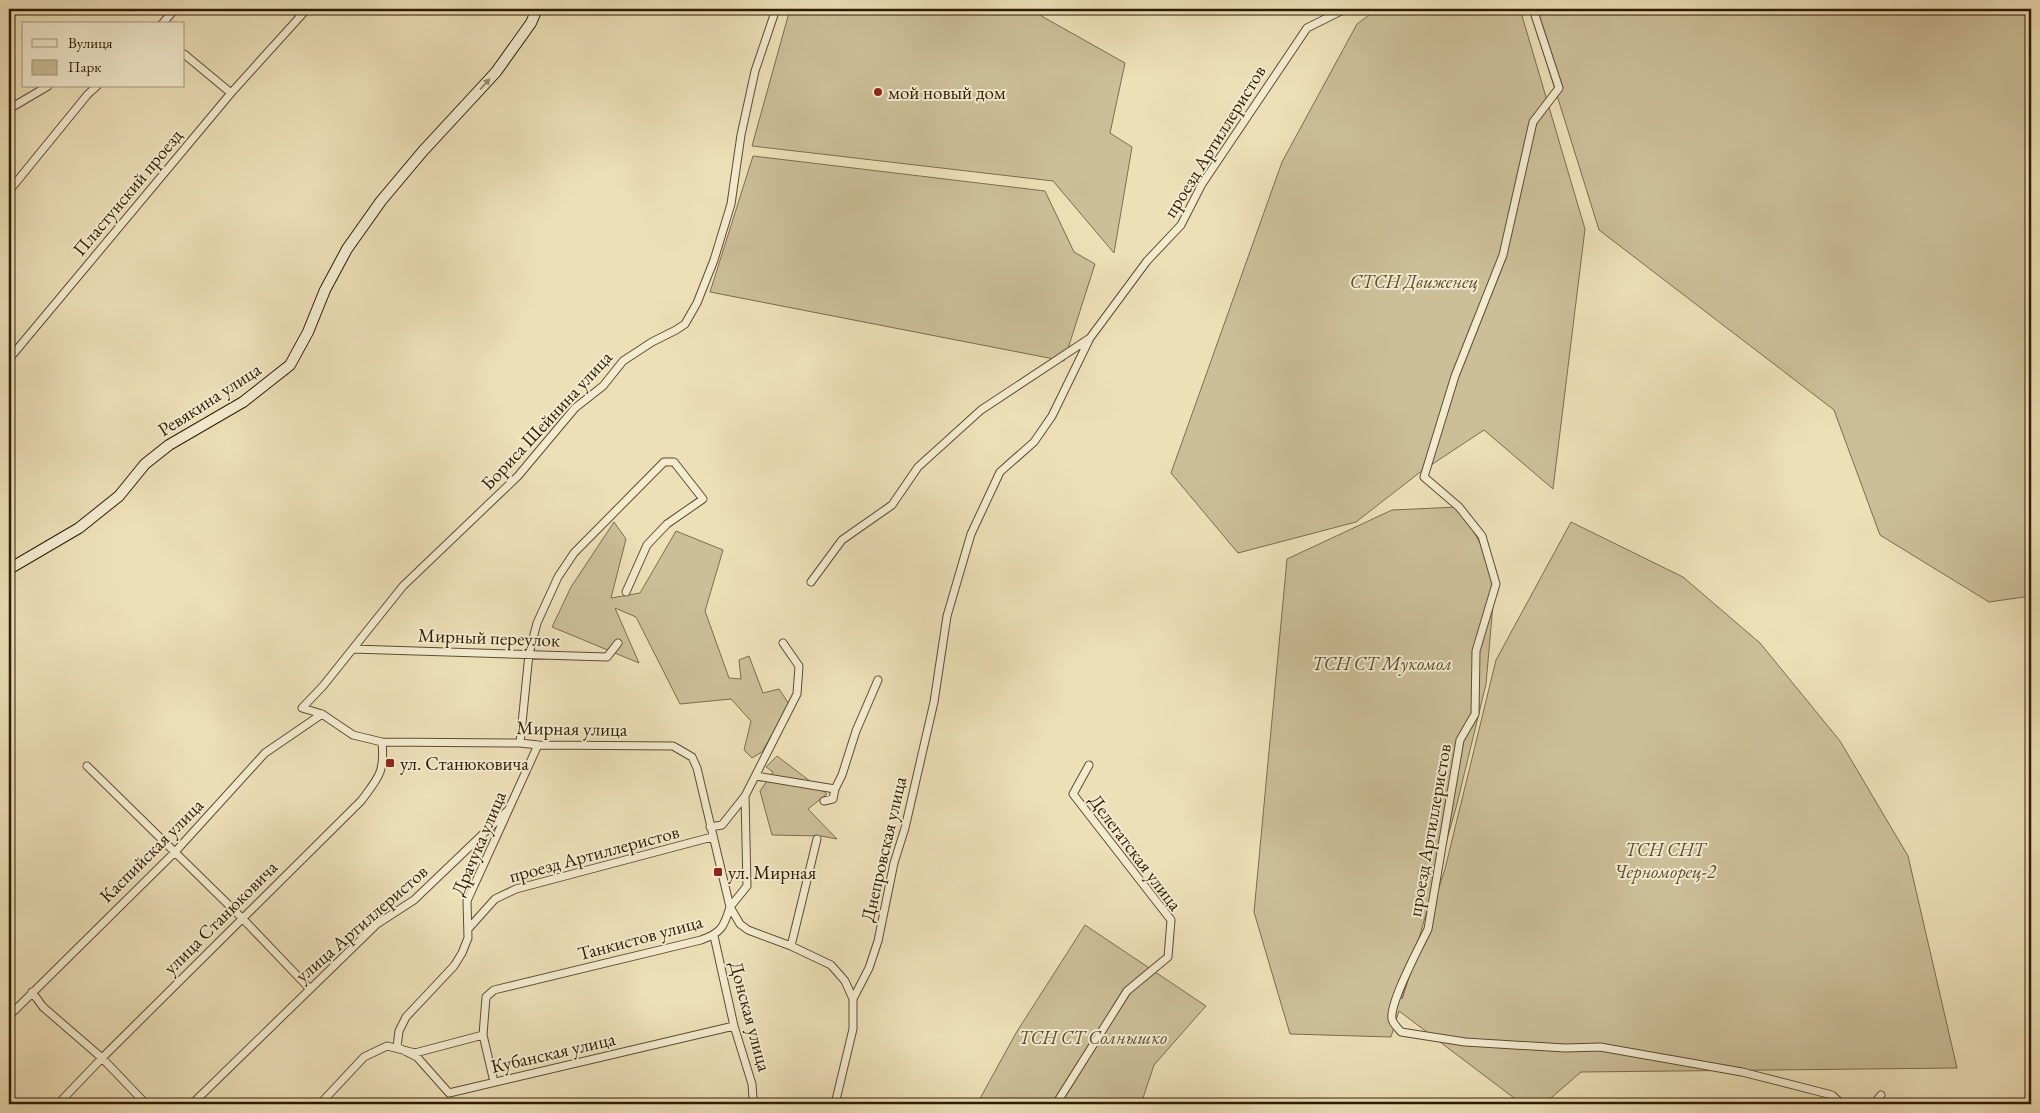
<svg xmlns="http://www.w3.org/2000/svg" width="2040" height="1113" viewBox="0 0 2040 1113" font-family="'EB Garamond',serif">
<style>
.green{fill:#ccbf98;stroke:#7c6d4e}
.lines{fill:none;stroke-linecap:round;stroke-linejoin:round}
.street-casing{stroke:#5d4c30;stroke-width:9}
.secondary-casing{stroke:#2d1b03;stroke-width:12}
.street{stroke:#f3ebd0;stroke-width:7}
.secondary{stroke:#f3ebd0;stroke-width:10}
.oneway{fill:#9a8d74}
.poi-dot{fill:#8f2418;stroke:#f3ebd0;stroke-width:2}
.labels{text-anchor:middle;stroke-width:4;stroke-linejoin:round;paint-order:stroke}
.poi-label{font-size:19px;fill:#2d1b03;stroke:#f3ebd0;text-anchor:start}
.street-label{font-size:19px;fill:#2d1b03;stroke:#f3ebd0}
.park-label{font-size:19px;font-style:italic;fill:#5d4c30;stroke:#f3ebd0}
</style>
<rect width="100%" height="100%" fill="#ede0b7"/>
<filter id="stains"><feTurbulence type="fractalNoise" baseFrequency=".004" numOctaves="4"/><feColorMatrix values="0 0 0 0 .2 0 0 0 0 .09 0 0 0 0 .02 0 0 0 .5 -.17"/></filter>
<radialGradient id="worn" r=".72"><stop offset=".6" stop-color="#630" stop-opacity="0"/><stop offset="1" stop-color="#630" stop-opacity=".3"/></radialGradient>
<path class="green" d="M790,9H1029L1125,63L1110,133L1132,147L1114,253L1053,181L752,146Z
M1377,9H1520L1585,229L1553,489L1484,430L1419,473L1356,522L1238,553L1171,473L1282,162L1357,24Z
M1530,9H2031V596L1989,602L1880,535L1834,410L1599,230Z
M753,156L1045,191L1074,252L1095,264L1064,361L710,292Z
M1459,507L1496,570L1486,684L1457,804L1402,999L1445,869L1496,660L1571,522L1683,577L1760,643L1840,741L1908,856L1957,1068L1581,1072L1544,1104H1522L1399,1011L1391,1037L1290,1034L1254,912L1287,559L1392,510Z
M614,522L626,539L611,598L640,593L676,531L723,550L705,611L729,678L741,679L739,660L749,656L763,693L779,689L789,704L762,752L752,758L744,750L751,721L731,699L680,704L636,617L615,608L639,663L552,627L571,587Z
M777,756L827,794L808,809L837,839L821,836L772,835L760,791L773,772L766,767Z
M1085,925L1206,1006L1154,1065L1141,1104H977L1016,1033Z"/>
<g class="lines">
<g class="street-casing">
<path id="street" d="M1533,9L1559,88L1533,122L1503,255L1455,376L1424,477L1459,507L1482,536L1496,584L1476,651L1475,714L1460,740L1428,929C1420,946 1389,1003 1392,1019C1393,1024 1398,1028 1401,1032L1465,1042L1565,1048L1600,1047L1742,1072L1832,1095L1842,1104
M162,24L175,9
M231,93L307,9
M9,109L48,86
M9,191L88,94L97,86
M9,359L231,93L184,54
M811,582L842,540L892,505L918,467L981,410L1090,338
M353,649L607,657L618,643
M520,743L529,654L537,623L558,577L574,553L664,462H674L703,499L667,524L647,545L626,592
M538,745L467,901L468,938L462,953L454,966L406,1017L399,1031L397,1047L417,1057L449,1093L734,1026
M87,766L242,918L309,988
M756,776L835,789
M824,801L833,799L835,789L842,775L856,731L878,680
M710,827L722,825L745,796L797,694L799,666L783,643
M730,907L697,768L692,757L673,746L538,745L520,743L382,742L353,735L322,714L302,708L323,686L403,586L518,476L575,408L603,386L623,361L652,342L676,330L685,324L697,303L714,260L731,204L741,135L755,71L776,9
M730,907L747,886L745,796
M469,928L495,899L516,889L712,837
M714,936L734,1026L752,1084L753,1098L750,1104
M791,946L831,965L845,981L853,999V1029L835,1104
M32,992L43,1007L102,1058L146,1104
M853,999L869,968L878,941L894,863L905,828L934,702L947,616L971,534L1000,472L1034,442L1052,416L1090,338L1147,261L1181,225L1202,184L1307,28L1345,9
M9,1016L175,852L265,753L322,714
M483,1035L494,1082
M58,1104L102,1058L361,801C378,778 385,773 382,742
M192,1104L377,924L414,900L506,812
M320,1104L364,1057L387,1046L415,1053L483,1035L486,997L494,990L701,940C721,933 724,927 730,907L740,924L748,930L791,946L817,839
M1056,1104L1127,991L1168,957L1171,920L1073,794L1089,765
M1874,1104L1881,1095"/>
</g>
<g class="secondary-casing">
<path id="secondary" d="M9,569L79,528L119,496L145,464L169,445L243,402L290,365L308,332L325,290L347,249L381,201L423,151L496,72L531,23L537,9"/>
</g>
<use href="#street" class="street"/>
<use href="#secondary" class="secondary"/>
</g>
<defs><path id="oneway-solid" d="M-6-.8H1V-3.2L6.5 0L1 3.2V.8H-6Z" transform="scale(1.25)"/></defs>
<use class="oneway" href="#oneway-solid" transform="translate(485 84) rotate(-48)"/>
<g class="poi-dot">
<circle cx="878" cy="92" r="5"/>
<rect x="385" y="758" width="10" height="10" rx="2.5"/>
<rect x="713" y="867" width="10" height="10" rx="2.5"/>
</g>
<g class="labels">
<g class="poi-label">
<text x="888" y="99">мой новый дом</text>
<text x="400" y="770">ул. Станюковича</text>
<text x="728" y="879">ул. Мирная</text>
</g>
<g class="street-label">
<text transform="translate(1214 141) rotate(-58)" y="7">проезд Артиллеристов</text>
<text transform="translate(127 192) rotate(-50)" y="7">Пластунский проезд</text>
<text transform="translate(209 399) rotate(-33)" y="7">Ревякина улица</text>
<text transform="translate(546 420) rotate(-47)" y="7">Бориса Шейнина улица</text>
<text transform="translate(489 637) rotate(2)" y="7">Мирный переулок</text>
<text transform="translate(572 728) rotate(1)" y="7">Мирная улица</text>
<text transform="translate(1429 830) rotate(-80)" y="7">проезд Артиллеристов</text>
<text transform="translate(478 843) rotate(-67)" y="7">Драчука улица</text>
<text transform="translate(883 849) rotate(-77)" y="7">Днепровская улица</text>
<text transform="translate(151 850) rotate(-45)" y="7">Каспийская улица</text>
<text transform="translate(1136 852) rotate(53)" y="7">Делегатская улица</text>
<text transform="translate(594 853) rotate(-15)" y="7">проезд Артиллеристов</text>
<text transform="translate(220 917) rotate(-45)" y="7">улица Станюковича</text>
<text transform="translate(361 923) rotate(-41)" y="7">улица Артиллеристов</text>
<text transform="translate(640 937) rotate(-15)" y="7">Танкистов улица</text>
<text transform="translate(751 1016) rotate(75)" y="7">Донская улица</text>
<text transform="translate(553 1052) rotate(-13)" y="7">Кубанская улица</text>
</g>
<g class="park-label">
<text x="1414" y="288">СТСН Движенец</text>
<text x="1382" y="670">ТСН СТ Мукомол</text>
<text x="1665" y="856">ТСН СНТ<tspan x="1665" dy="22">Черноморец-2</tspan></text>
<text x="1093" y="1044">ТСН СТ Солнышко</text>
</g>
</g>
<rect width="2040" height="1113" fill="none" stroke="#ede0b7" stroke-width="30"/>
<rect x="10" y="10" width="2020" height="1093" fill="none" stroke="#2d1b03" stroke-width="2.5"/>
<rect x="15" y="15" width="2010" height="1083" fill="none" stroke="#2d1b03"/>
<rect x="22" y="22" width="162" height="65" fill="#f3ebd0" stroke="#a4987e"/>
<rect x="32" y="39" width="25" height="8" fill="#f3ebd0" stroke="#a4987e"/>
<text x="68" y="48" font-size="15" fill="#2d1b03">Вулиця</text>
<rect x="32" y="60" width="25" height="15" fill="#ccbf98" stroke="#a4987e"/>
<text x="68" y="72" font-size="15" fill="#2d1b03">Парк</text>
<rect width="100%" height="100%" filter="url(#stains)"/>
<rect width="100%" height="100%" fill="url(#worn)"/>
</svg>
